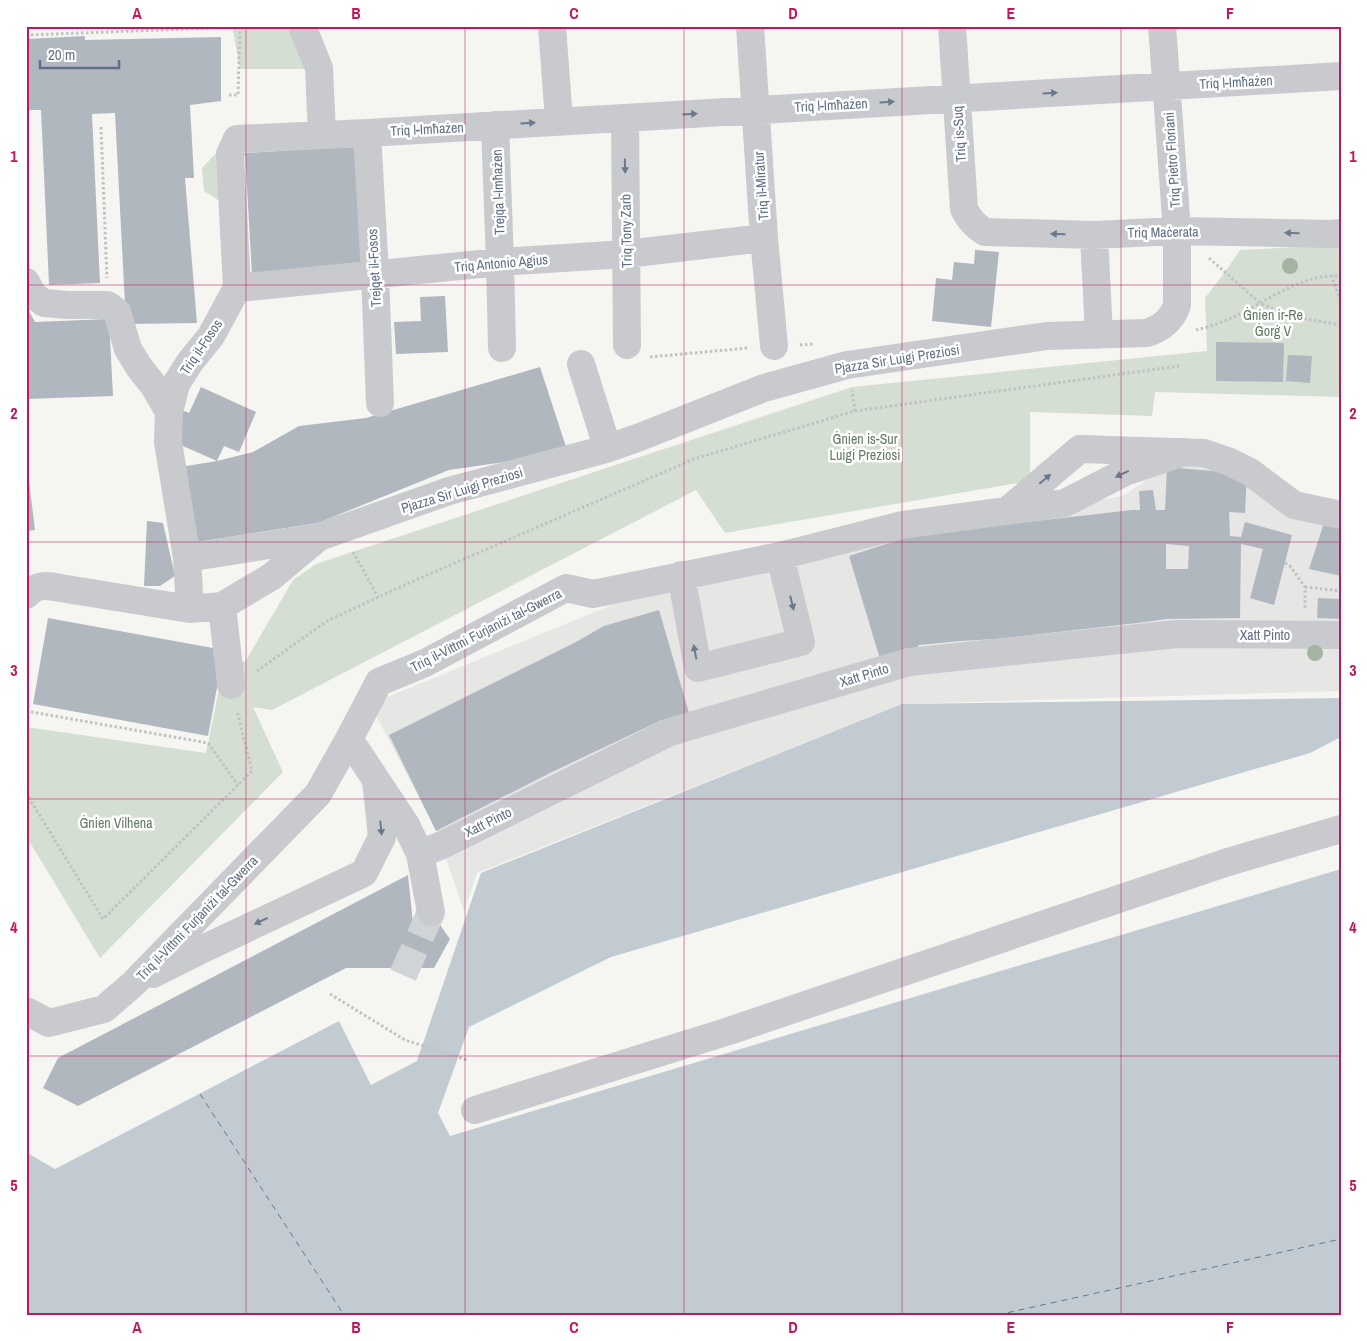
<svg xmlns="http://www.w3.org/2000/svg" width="1367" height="1341" viewBox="0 0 1367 1341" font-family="'Archivo Narrow',sans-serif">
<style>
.built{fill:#e6e6e5}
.green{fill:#d5ded2}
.water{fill:#c2cbd2}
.pier{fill:#f5f6f1}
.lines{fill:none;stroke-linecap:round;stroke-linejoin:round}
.ferry{stroke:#62798a;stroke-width:1;stroke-dasharray:6 5;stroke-linecap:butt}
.building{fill:#b1b7bf;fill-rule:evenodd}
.minor-tunnel{stroke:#d0d4d6;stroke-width:28;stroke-dasharray:28 14;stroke-linecap:butt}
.path{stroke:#c0c2c4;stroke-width:3;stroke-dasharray:2.5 2.5;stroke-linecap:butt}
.minor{stroke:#c8cace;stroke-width:28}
.tree{fill:#a4b3a2}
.oneway{fill:#6b798d}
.grid{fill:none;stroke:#c2185b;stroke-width:1;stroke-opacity:0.55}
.labels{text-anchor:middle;stroke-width:5;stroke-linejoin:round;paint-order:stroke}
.street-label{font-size:14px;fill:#617086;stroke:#fff}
.park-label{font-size:14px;fill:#627c61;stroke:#fff}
.neatline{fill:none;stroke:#c2185b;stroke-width:2}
.grid-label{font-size:16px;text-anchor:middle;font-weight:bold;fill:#c2185b}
</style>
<rect width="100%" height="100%" fill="#f5f6f1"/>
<path class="built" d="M1176,461L1226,466L1341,514V691L902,704L477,873L464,911L437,832L370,704L646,591L900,532L1122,496Z"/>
<path class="green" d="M232,26H290L313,69H240Z
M217,152L221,202L204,191L202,168Z
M1341,245V397L1155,392L1152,416L1030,412V481L725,533L696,490L272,710L253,707L283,772L100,958L26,836V727L206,753L225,659L245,662L293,580L316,564L852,387L1207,351L1205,298L1225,272L1240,250Z"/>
<path class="water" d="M1341,698V754L1310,753L611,957L469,1027L438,1113L450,1136L1341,869V1315H26V1152L55,1169L339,1021L371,1085L417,1061L481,873L902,704Z"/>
<path class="pier" d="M1341,737V754L1336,757L1314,755L1310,753Z"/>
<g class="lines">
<path class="ferry" d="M200,1094L344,1315
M997,1315L1341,1239"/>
</g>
<path class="building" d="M85,36V40L221,37V101L190,105L194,178H185L197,323L126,324L115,113L92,114L100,283L49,285L41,110H26V39Z
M360,146L367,268L252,275L245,153Z
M975,250L999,252L991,327L932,321L936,278L952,280L954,262L974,264Z
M445,296L448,352L396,354L394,322L421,321L420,297Z
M26,306L35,322L109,319L113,396L26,399Z
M1216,342L1284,343L1283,382L1216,381Z
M1288,355L1312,356L1310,383L1286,381Z
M540,367L568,453L449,470L318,523L191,543L180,467L217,461L176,443L179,409L189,413L201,387L256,412L239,452L224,446L217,461L253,452L299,426L366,418Z
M1167,467L1247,474L1245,513L1229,512L1230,536L1241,537L1245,522L1292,535L1274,605L1250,598L1263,549L1241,544L1240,618L1166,619L1146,622L996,639L960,641L919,645L913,651L880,659L849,556L911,536L983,527L1132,510H1140L1139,491L1153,490L1156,510H1165ZM1166,544L1189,546L1188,569H1166Z
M26,481H29L35,530L26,531Z
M147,521L163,523L175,576L160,586H144Z
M1324,523L1341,527V576L1309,569Z
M1318,598L1341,599V619L1317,618Z
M659,610L689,713L662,720L552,772L436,831L389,735L574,643L604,626Z
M48,618L224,650L208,736L33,704Z
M408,875L413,923L431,912L450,939L434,968H346L78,1106L43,1088L58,1058Z"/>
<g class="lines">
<path class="minor-tunnel" d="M403,975L431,912"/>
<path class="path" d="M26,35L240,27
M229,95H238L240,27
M101,127L107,278
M1209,258L1260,303L1290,316L1341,325
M1331,275L1341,302
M1196,330C1208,327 1221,323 1233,317C1263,304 1307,270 1341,277
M800,345L813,344
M650,357L748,348
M855,411L1179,366
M353,552L378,597
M1285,563L1290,566L1305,587V609
M1305,587L1341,591
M257,671L327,621L402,586L694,459L855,411L852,390
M26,711L208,743L238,785
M26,793L103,919L252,771L237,711
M330,994L405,1040L467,1060"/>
<path class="minor" d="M302,26L319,68L322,134
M552,26L559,121
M750,26L764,238L774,346
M952,26L964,209C969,220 975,226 985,232L1094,235L1177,231L1331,234L1341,233
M625,118L627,345
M495,125L500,262L502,348
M367,133L375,274L380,403
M1094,235L1099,335
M26,282L33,295L44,303L68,305H108L117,312L128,349L139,367L154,386L169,412
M237,288L500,262L626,254L764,238
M581,364L605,440L606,449
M1008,510L1080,449L1204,453L1230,462L1250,472L1294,505L1341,515
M319,537L449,491L606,449L640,437L764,388L847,365L1047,336L1147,333C1162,328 1172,320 1177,305V231L1162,26
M187,558L319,537L271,577L222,606L190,609L187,558L168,442L169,412L176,384L190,362L211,336L237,288L230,154L237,139L367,133L1341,76
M681,575L698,668L801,642L780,556
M26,595C37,584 46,585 60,588L190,609
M222,606L231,685
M349,739L406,825L420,854L431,912
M420,854L442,845L670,732L909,662L1177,634L1341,635
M153,974L205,948L364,873L382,837L376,780
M26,1011L49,1023L104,1009L133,984L318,794L349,739L379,682L425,663L566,588L593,594L780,556L902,525L1065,503L1125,472L1184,452
M475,1110L729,1031L1228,862L1341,829"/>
</g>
<g class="tree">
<circle cx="1290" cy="266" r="8"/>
<circle cx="1315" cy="653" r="8"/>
</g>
<defs><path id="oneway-solid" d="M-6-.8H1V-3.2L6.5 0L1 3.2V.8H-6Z" transform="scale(1.25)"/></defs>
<g class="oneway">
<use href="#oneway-solid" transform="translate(1050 93) rotate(-3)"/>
<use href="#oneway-solid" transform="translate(887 102) rotate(-3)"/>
<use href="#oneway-solid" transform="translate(690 114) rotate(-3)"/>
<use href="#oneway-solid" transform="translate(528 123) rotate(-4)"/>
<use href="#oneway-solid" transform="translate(625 166) rotate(89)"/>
<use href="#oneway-solid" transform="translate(1292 233) rotate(-179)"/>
<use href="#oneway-solid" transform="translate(1058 234) rotate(-178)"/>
<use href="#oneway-solid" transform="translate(1122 474) rotate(155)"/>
<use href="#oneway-solid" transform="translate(1045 479) rotate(-40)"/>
<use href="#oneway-solid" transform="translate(792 603) rotate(76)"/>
<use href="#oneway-solid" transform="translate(695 652) rotate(-101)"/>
<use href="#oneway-solid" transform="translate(381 828) rotate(84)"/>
<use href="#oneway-solid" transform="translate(261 921) rotate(155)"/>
</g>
<path class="grid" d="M246,26V1315M465,26V1315M684,26V1315M902,26V1315M1121,26V1315M26,285H1341M26,542H1341M26,799H1341M26,1056H1341"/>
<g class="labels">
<g class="street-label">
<text transform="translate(1236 82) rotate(-3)" y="5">Triq l-Imħażen</text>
<text transform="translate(831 105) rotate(-3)" y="5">Triq l-Imħażen</text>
<text transform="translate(427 129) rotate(-3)" y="5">Triq l-Imħażen</text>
<text transform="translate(959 134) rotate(-94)" y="5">Triq is-Suq</text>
<text transform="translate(1172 160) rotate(-94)" y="5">Triq Pietro Floriani</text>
<text transform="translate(761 186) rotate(-94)" y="5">Triq il-Miratur</text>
<text transform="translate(498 192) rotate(-92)" y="5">Trejqa l-Imħażen</text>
<text transform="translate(626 231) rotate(-91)" y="5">Triq Tony Zarb</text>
<text transform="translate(1163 232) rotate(-1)" y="5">Triq Maċerata</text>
<text transform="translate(501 263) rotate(-5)" y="5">Triq Antonio Agius</text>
<text transform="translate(374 268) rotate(-93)" y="5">Trejqet il-Fosos</text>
<text transform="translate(201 347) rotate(-56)" y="5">Triq il-Fosos</text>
<text transform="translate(897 359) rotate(-9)" y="5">Pjazza Sir Luigi Preziosi</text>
<text transform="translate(462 490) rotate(-17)" y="5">Pjazza Sir Luigi Preziosi</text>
<text transform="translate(486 630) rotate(-27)" y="5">Triq il-Vittmi Furjaniżi tal-Gwerra</text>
<text x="1265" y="640">Xatt Pinto</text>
<text transform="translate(864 675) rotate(-17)" y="5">Xatt Pinto</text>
<text transform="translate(488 822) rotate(-26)" y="5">Xatt Pinto</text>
<text transform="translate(197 918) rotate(-46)" y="5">Triq il-Vittmi Furjaniżi tal-Gwerra</text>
</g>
<g class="park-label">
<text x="1273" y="320">Ġnien ir-Re<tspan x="1273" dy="16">Ġorġ V</tspan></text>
<text x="865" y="444">Ġnien is-Sur<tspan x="865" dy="16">Luigi Preziosi</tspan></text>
<text x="116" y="828">Ġnien Vilhena</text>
</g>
</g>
<rect width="1367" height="1341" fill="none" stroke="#ffffff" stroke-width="55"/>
<path d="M40 60v8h79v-8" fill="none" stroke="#617086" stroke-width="2.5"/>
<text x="48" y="60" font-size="15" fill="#617086" stroke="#ffffff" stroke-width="4" paint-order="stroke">20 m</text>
<rect x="28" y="28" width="1312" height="1286" class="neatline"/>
<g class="grid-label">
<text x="137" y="19">A</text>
<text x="356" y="19">B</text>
<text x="574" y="19">C</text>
<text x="793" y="19">D</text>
<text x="1011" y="19">E</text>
<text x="1230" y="19">F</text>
<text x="14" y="162">1</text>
<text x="1353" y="162">1</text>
<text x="14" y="419">2</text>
<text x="1353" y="419">2</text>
<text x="14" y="676">3</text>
<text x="1353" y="676">3</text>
<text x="14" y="933">4</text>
<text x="1353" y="933">4</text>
<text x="14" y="1191">5</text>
<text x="1353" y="1191">5</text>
<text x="137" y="1333">A</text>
<text x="356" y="1333">B</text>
<text x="574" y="1333">C</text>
<text x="793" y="1333">D</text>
<text x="1011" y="1333">E</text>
<text x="1230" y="1333">F</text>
</g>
</svg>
